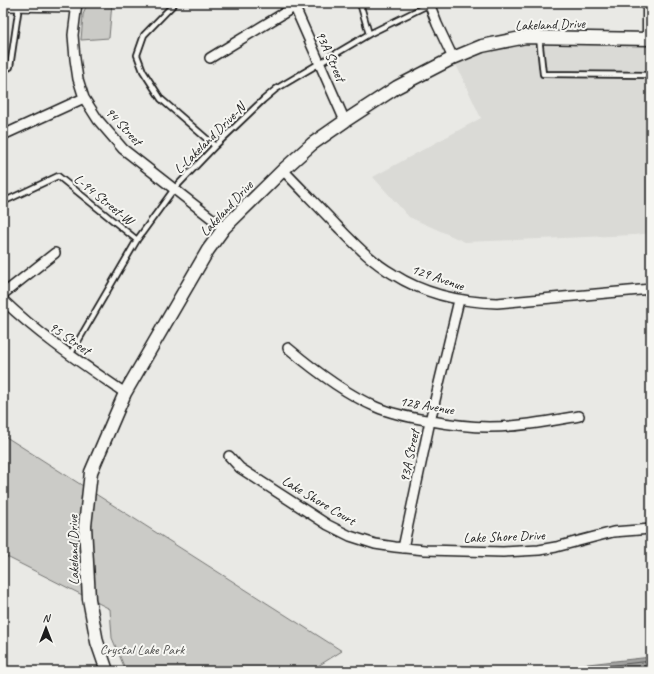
<svg xmlns="http://www.w3.org/2000/svg" width="654" height="674" viewBox="0 0 654 674" font-family="Caveat,sans-serif">
<style>
.built{fill:#dadad6}
.green{fill:#cbcbc7;stroke:#747472}
.water{fill:#a3a3a1;stroke:#6d6d6c}
.lines{fill:none;stroke-linecap:round;stroke-linejoin:round}
.shore{stroke:#525251;stroke-width:1}
.service-casing{stroke:#1c1c1c;stroke-width:8}
.minor-casing{stroke:#1c1c1c;stroke-width:12}
.tertiary-casing{stroke:#1c1c1c;stroke-width:15}
.service{stroke:#f6f6f2;stroke-width:4.5}
.minor{stroke:#f6f6f2;stroke-width:9}
.tertiary{stroke:#f6f6f2;stroke-width:12}
.labels{text-anchor:middle;stroke-width:4;stroke-linejoin:round;paint-order:stroke}
.street-label{font-size:14px;fill:#1c1c1c;stroke:#f6f6f2}
.park-label{font-size:14px;fill:#51514f;stroke:#f6f6f2}
</style>
<rect width="100%" height="100%" fill="#e9e9e5"/>
<filter id="ink" filterUnits="userSpaceOnUse"><feTurbulence type="fractalNoise" baseFrequency=".025" numOctaves="2"/><feDisplacementMap in="SourceGraphic" scale="8" xChannelSelector="R" yChannelSelector="G"/><feConvolveMatrix kernelMatrix="1 2 1 2 8 2 1 2 1" color-interpolation-filters="sRGB"/></filter>
<g filter="url(#ink)">
<path class="built" d="M526,37L651,39V233L634,235L465,242L409,217L373,177L481,118L453,58Z"/>
<path class="green" d="M87,3H112L109,38L81,40L83,15Z
M3,435L342,651L310,671H126L112,638L110,609L3,555Z"/>
<path class="water" d="M651,657V671H531L534,670Z"/>
<g class="lines">
<path class="shore" d="M560,671L651,661
M606,671L651,666"/>
<g class="service-casing">
<path id="service" d="M175,3L144,35L137,55L143,71L161,99L215,146
M360,3L369,34
M539,37L543,74L651,75
M3,70L10,67L19,6
M3,202L58,176L137,240
M70,355L137,240L174,189L215,146L263,100L276,89L369,34L430,4"/>
</g>
<g class="minor-casing">
<path id="minor" d="M77,3L73,35L75,59L78,79L84,98L98,120L123,149L224,228
M293,3L345,121
M429,3L437,24L453,58
M3,6L76,7
M210,58L294,7
M3,135L84,98
M283,170C302,190 321,209 340,229C356,245 372,262 393,274C424,294 460,302 497,303L651,289
M3,294L55,253
M3,300C40,336 83,364 125,393
M288,348C314,370 344,393 376,407C392,414 408,417 426,420C447,424 468,427 489,427C519,427 550,421 579,416
M229,456L240,468L328,525L350,536L375,544L395,547L425,550L503,552L539,550L556,547L613,532L651,529
M403,548L430,421L459,300"/>
</g>
<g class="tertiary-casing">
<path id="tertiary" d="M649,39V3
M107,671L97,642L89,599L85,526L91,472L125,393L208,250L224,228L283,170L312,144L345,121L397,87L453,58L482,46L526,37L651,39"/>
</g>
<use href="#service" class="service"/>
<use href="#minor" class="minor"/>
<use href="#tertiary" class="tertiary"/>
</g>
</g>
<g class="labels">
<g class="street-label">
<text transform="translate(550 24) rotate(-2)" y="5">Lakeland Drive</text>
<text transform="translate(331 56) rotate(66)" y="5">93A Street</text>
<text transform="translate(124 126) rotate(47)" y="5">94 Street</text>
<text transform="translate(209 138) rotate(-45)" y="5">L-Lakeland Drive-N</text>
<text transform="translate(104 199) rotate(39)" y="5">L-94 Street-W</text>
<text transform="translate(226 208) rotate(-47)" y="5">Lakeland Drive</text>
<text transform="translate(438 277) rotate(19)" y="5">129 Avenue</text>
<text transform="translate(70 338) rotate(35)" y="5">95 Street</text>
<text transform="translate(427 405) rotate(10)" y="5">128 Avenue</text>
<text transform="translate(409 456) rotate(-78)" y="5">93A Street</text>
<text transform="translate(319 500) rotate(31)" y="5">Lake Shore Court</text>
<text transform="translate(504 536) rotate(-2)" y="5">Lake Shore Drive</text>
<text transform="translate(73 550) rotate(-91)" y="5">Lakeland Drive</text>
</g>
<g class="park-label">
<text x="142" y="654">Crystal Lake Park</text>
</g>
</g>
<rect width="654" height="674" fill="none" stroke="#f6f6f2" stroke-width="16"/>
<rect x="8" y="8" width="638" height="658" fill="none" stroke="#1c1c1c" stroke-width="1.5" filter="url(#ink)"/>
<g transform="translate(46 628)" stroke="#f6f6f2" stroke-width="3" paint-order="stroke">
<path d="M0-3L7 15L0 10L-7 15Z" fill="#1c1c1c"/>
<text y="-6" font-size="11" font-weight="bold" text-anchor="middle" fill="#1c1c1c">N</text>
</g>
</svg>
